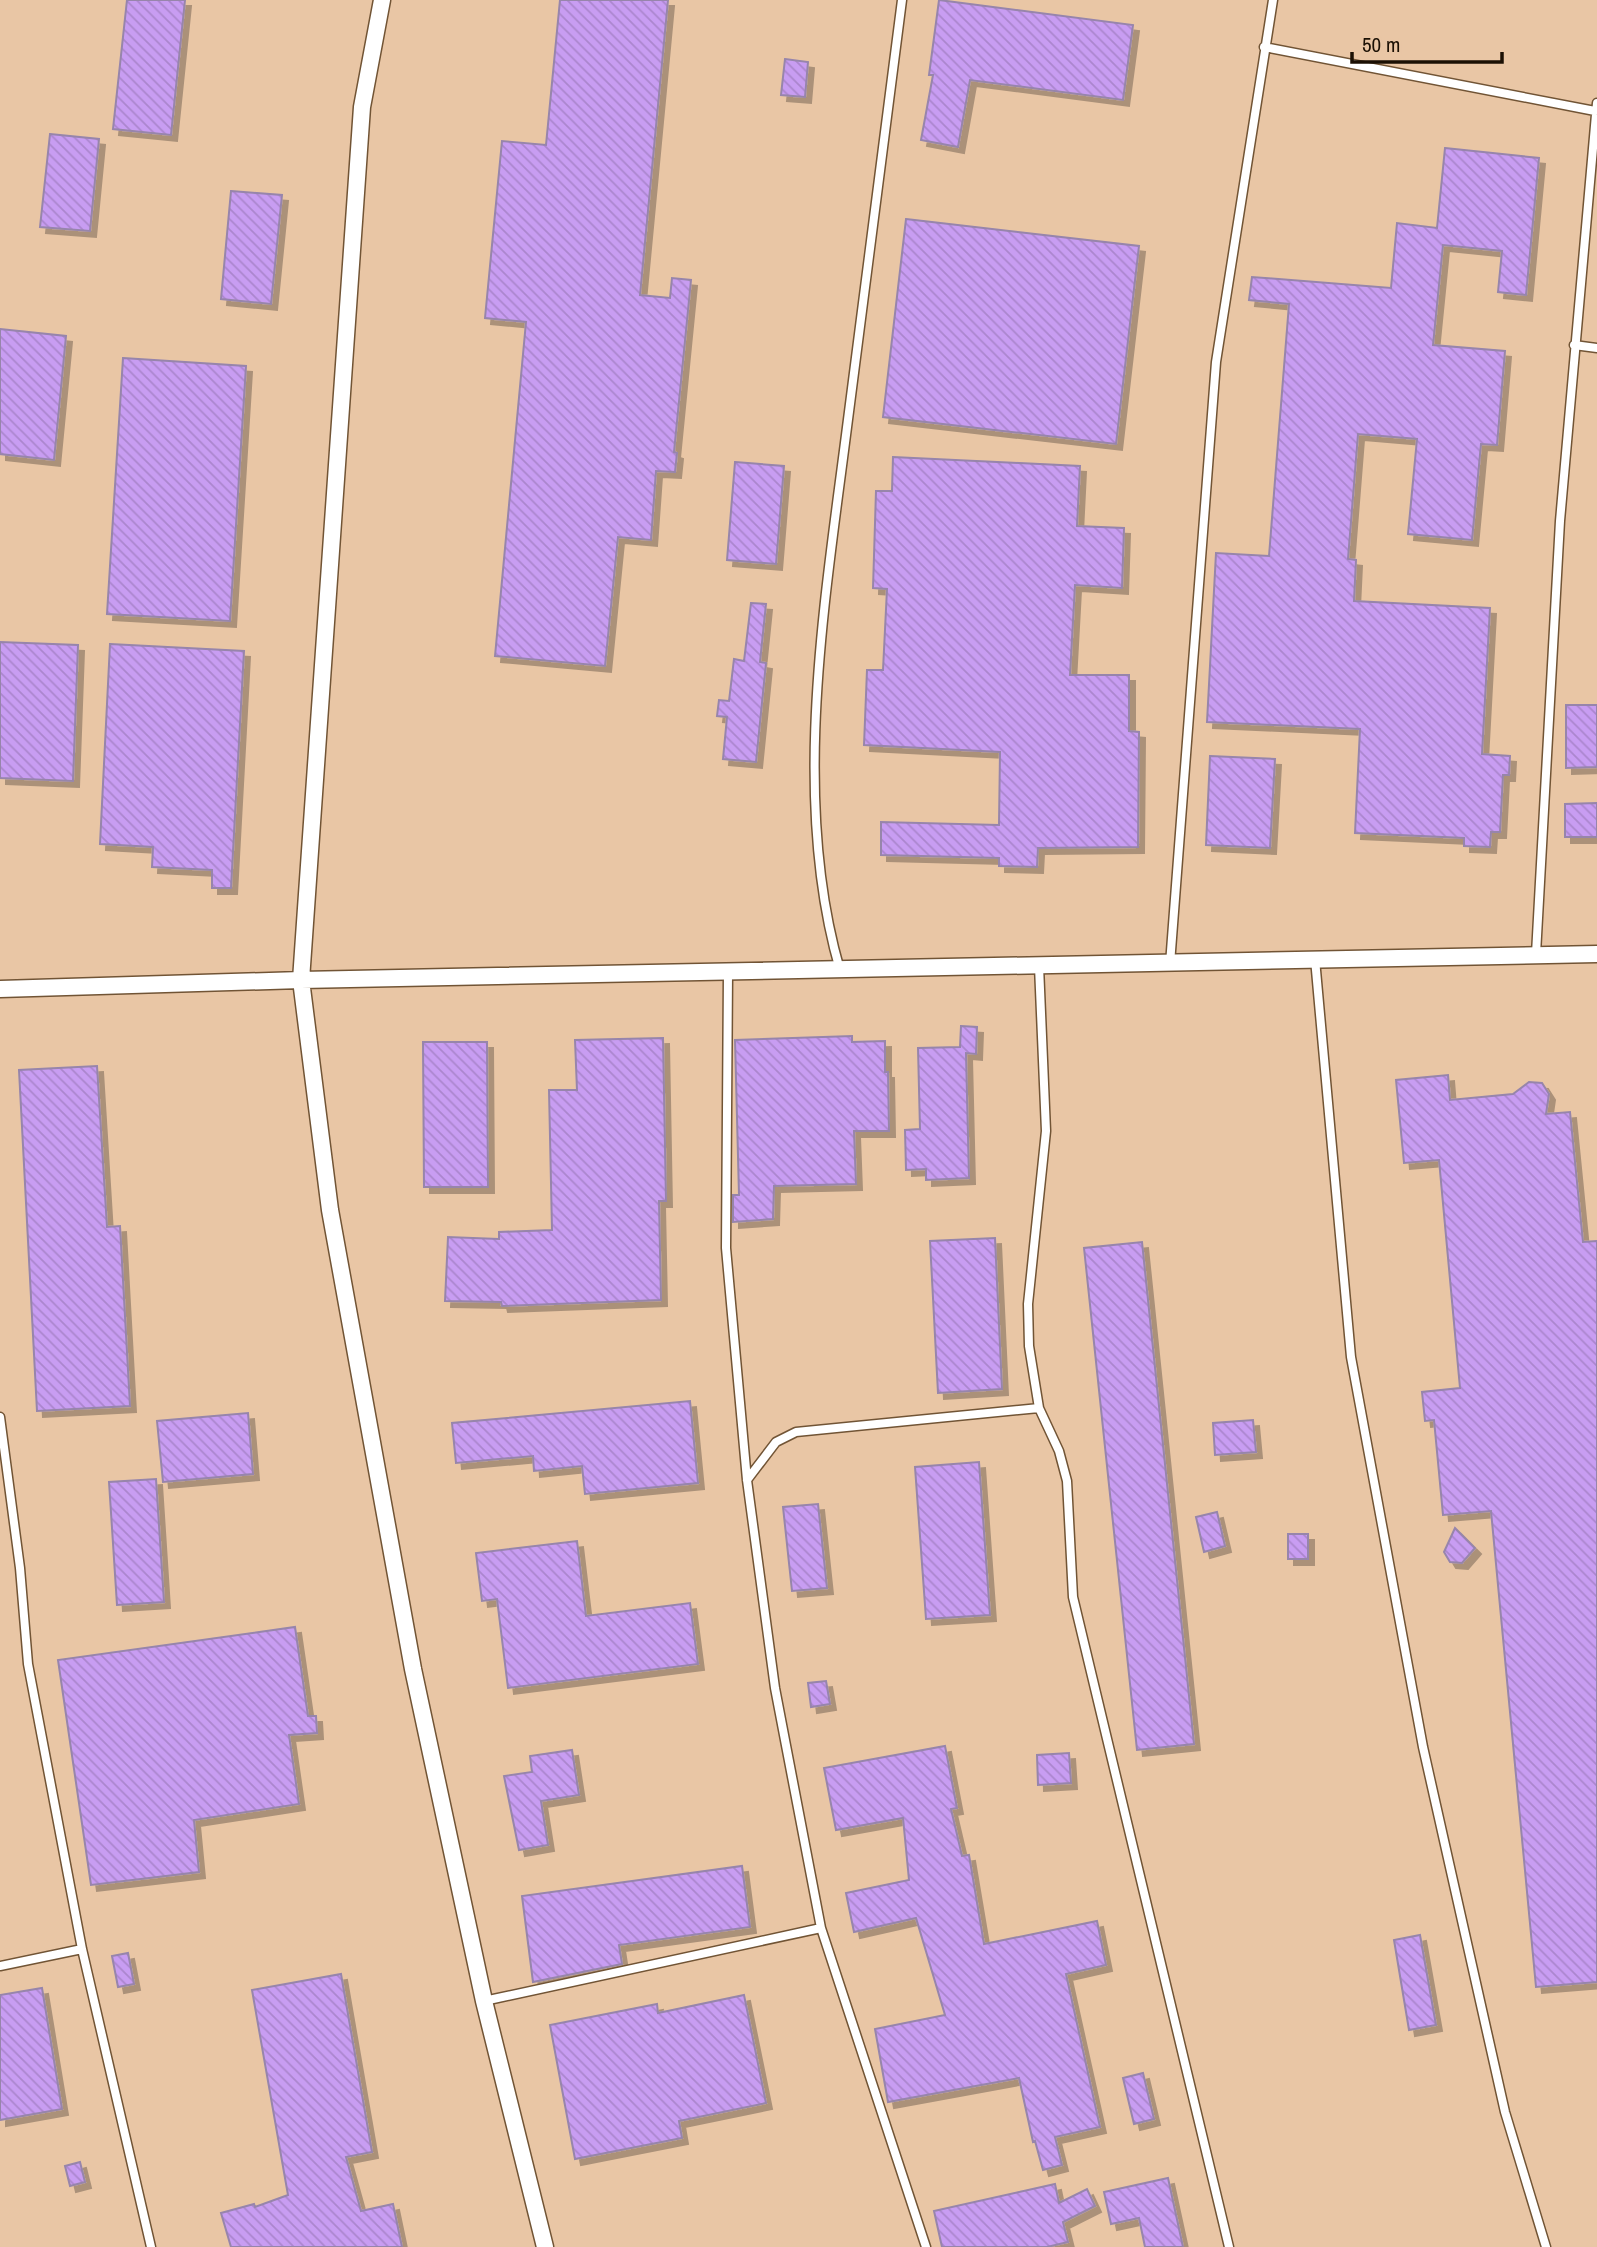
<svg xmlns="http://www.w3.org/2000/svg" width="1597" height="2247" viewBox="0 0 1597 2247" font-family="'Archivo Narrow',sans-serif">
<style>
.building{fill:url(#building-back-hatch);stroke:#9785ab;stroke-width:2;filter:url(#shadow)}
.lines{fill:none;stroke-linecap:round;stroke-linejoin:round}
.service-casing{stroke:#715435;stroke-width:11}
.minor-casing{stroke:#715435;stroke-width:19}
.service{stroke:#fff;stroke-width:8}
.minor{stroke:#fff;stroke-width:16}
</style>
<defs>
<pattern id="building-back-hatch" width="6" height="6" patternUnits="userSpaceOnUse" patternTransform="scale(1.75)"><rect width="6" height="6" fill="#c89df2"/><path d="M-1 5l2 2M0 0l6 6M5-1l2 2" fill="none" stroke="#ab86ce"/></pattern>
<filter id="shadow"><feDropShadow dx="6" dy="6" stdDeviation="0" flood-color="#0004"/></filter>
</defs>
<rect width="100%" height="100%" fill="#e9c6a5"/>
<path class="building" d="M127,0H185L171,135L113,129Z
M560,0H668L640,295L670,298L672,278L691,280L674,452L677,453L675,472L656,471L651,540L618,537L605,666L495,656L526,322L485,318L502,141L546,145Z
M939,0L1133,25L1123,100L970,80L958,147L921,140L933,75H929Z
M785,59L808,62L805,97L781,95Z
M50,134L99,139L90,231L40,227Z
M1445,148L1539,158L1526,295L1498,292L1502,251L1443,245L1433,345L1505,351L1497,445L1481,444L1472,540L1408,534L1417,439L1358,434L1348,559L1356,560L1354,601L1490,608L1482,754L1510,756L1509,775H1503L1500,832H1491L1490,847L1464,846V838L1355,833L1360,729L1207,722L1216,553L1269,556L1289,304L1249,300L1252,277L1391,288L1397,223L1437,228Z
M231,191L282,195L271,304L221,299Z
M906,219L1139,246L1116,444L883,417Z
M0,329L66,336L54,460L0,454Z
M123,358L246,366L230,621L107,614Z
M893,457L1080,466L1077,526L1124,528L1122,588L1075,585L1070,675H1129V731L1139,732L1138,847L1038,848L1037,867L999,866V858L881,855V822L999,825L1000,752L864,745L867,670H883L887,589L873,588L876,491H892Z
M735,462L784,466L776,564L727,560Z
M751,603L766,604L760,662L766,663L756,762L723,759L727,717L717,716L719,700L729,701L734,659L744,661Z
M0,642L78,645L73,781L0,778Z
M110,644L244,651L231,888H212V870L152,867L153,847L100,844Z
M1566,705H1597V767L1566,768Z
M1210,756L1275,759L1270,848L1206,845Z
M1597,803V837H1565V804Z
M961,1026L977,1027L976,1054L966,1053L969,1178L926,1180V1169L906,1170L905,1130L920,1129L918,1048L960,1047Z
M852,1036V1042L885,1041V1072H888L889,1131H854L856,1184L774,1186L773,1219L733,1222V1195H739L735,1040Z
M663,1038L666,1201H659L661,1300L502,1306L501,1302L445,1301L448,1237L499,1239V1232L552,1230L549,1090H577L575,1040Z
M423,1042H487L488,1187H424Z
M97,1066L107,1227L120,1226L130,1406L37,1411L19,1070Z
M1448,1075L1450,1100L1513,1094L1529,1082L1542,1083L1549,1094L1546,1114L1570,1112L1583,1242L1597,1241V1982L1536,1987L1491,1511L1443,1515L1434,1420L1425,1421L1422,1392L1460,1388L1439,1160L1404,1163L1396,1080Z
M995,1238L1002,1389L938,1393L930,1241Z
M1142,1242L1194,1744L1137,1750L1084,1248Z
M690,1401L698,1483L585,1494L582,1466L534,1471L533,1456L456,1463L452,1423Z
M248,1413L253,1474L163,1482L157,1421Z
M1253,1420L1256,1452L1215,1455L1213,1423Z
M979,1462L990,1615L926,1619L915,1467Z
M156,1479L164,1602L117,1605L109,1482Z
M818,1504L827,1588L792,1591L783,1507Z
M1217,1512L1225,1546L1204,1552L1196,1517Z
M1455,1528L1475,1548L1462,1563L1450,1562L1444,1552Z
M1288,1534H1308V1559H1288Z
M577,1541L586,1616L690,1603L698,1664L508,1688L497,1599L482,1601L476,1553Z
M295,1627L308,1716H316L317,1733L289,1735L299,1804L194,1820L199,1872L91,1885L58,1660Z
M826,1681L830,1704L811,1707L808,1683Z
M945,1746L957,1808L951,1809L962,1856L969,1855L984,1944L1097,1921L1106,1965L1066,1974L1100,2127L1055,2137L1062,2165L1043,2170L1035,2141L1033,2142L1019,2078L888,2102L875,2029L945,2015L916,1918L854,1932L846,1893L909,1880L903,1818L836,1830L824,1768Z
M572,1750L579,1795L541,1801L548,1845L519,1850L504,1776L532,1772L530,1756Z
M1069,1753L1071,1783L1038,1785L1037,1755Z
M742,1866L750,1927L619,1945L622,1964L533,1982L522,1896Z
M1420,1935L1436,2025L1409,2030L1394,1940Z
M128,1953L134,1984L118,1987L112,1956Z
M341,1974L372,2152L346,2157L361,2211L393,2204L402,2247H231L221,2213L254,2204L255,2207L288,2195L252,1990Z
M42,1988L62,2109L0,2120V1995Z
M744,1995L766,2103L679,2121L682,2138L575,2159L550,2025L657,2004L658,2013Z
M1143,2073L1154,2119L1134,2124L1123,2078Z
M80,2162L85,2182L70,2186L65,2166Z
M1168,2178L1183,2247H1145L1139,2218L1111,2224L1104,2192Z
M1055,2184L1059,2203L1087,2189L1095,2206L1063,2222L1068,2242L1047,2247H942L934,2211Z"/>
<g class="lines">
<g class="service-casing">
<path id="service" d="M1264,47L1595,111
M1574,345L1597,348
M1536,954L1560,521L1597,103
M1315,959L1351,1357L1423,1747L1505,2112L1546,2247
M1170,964L1216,362L1273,0
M1039,966L1046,1131L1028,1304L1029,1346L1039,1408L1059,1451L1067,1481L1073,1597L1229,2247
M840,970C791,802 824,607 846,435C865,290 883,145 902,0
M728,973L726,1248L747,1480L775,1688L821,1928L926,2247
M0,1417L20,1568L28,1664L82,1949L151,2247
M747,1480L776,1442L796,1432L1039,1408
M0,1966L82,1949
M484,2001L821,1928"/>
</g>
<g class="minor-casing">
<path id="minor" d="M382,0L362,107L301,980L330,1210L413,1669L484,2001L545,2247
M0,989L301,980L1597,954"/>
</g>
<use href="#service" class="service"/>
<use href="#minor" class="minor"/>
</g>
<path d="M1352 52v10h150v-10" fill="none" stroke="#1b1004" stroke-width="3.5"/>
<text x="1362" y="52" font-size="21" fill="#1b1004" stroke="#e9c6a5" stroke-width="5" paint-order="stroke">50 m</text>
</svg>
